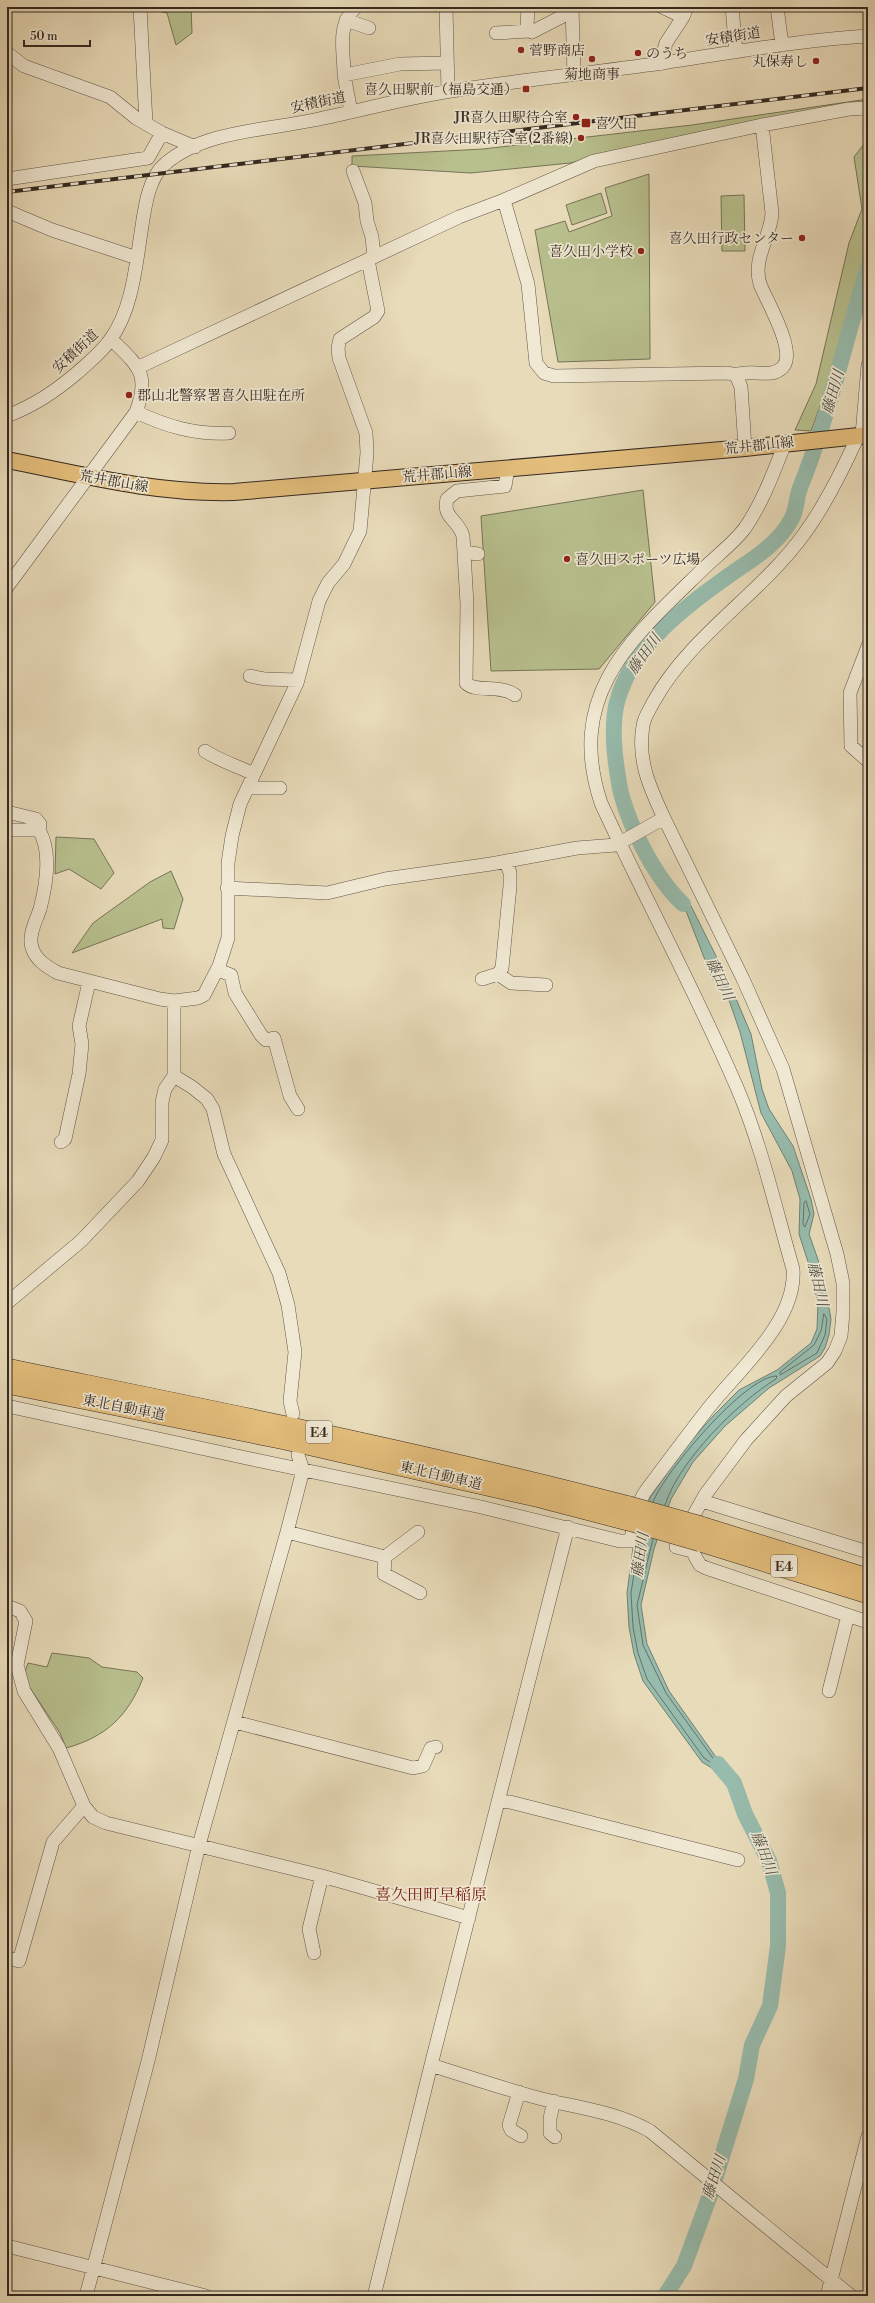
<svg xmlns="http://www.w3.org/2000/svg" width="875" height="2303" viewBox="0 0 875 2303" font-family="'Libre Bodoni','Noto Serif JP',serif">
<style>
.green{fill:#b8c08e;stroke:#767458}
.water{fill:#97bbac;stroke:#6f8175}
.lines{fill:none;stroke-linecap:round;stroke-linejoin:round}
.shore{stroke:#667267;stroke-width:1}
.river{stroke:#97bbac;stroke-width:16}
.minor-casing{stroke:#615648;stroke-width:14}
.major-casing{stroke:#342922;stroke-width:18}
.highway-casing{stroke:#342922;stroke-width:20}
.minor{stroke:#f0e8d2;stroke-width:13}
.major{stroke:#e4be7c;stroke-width:16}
.highway{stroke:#e4be7c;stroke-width:19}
.rail-casing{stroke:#342922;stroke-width:4}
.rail{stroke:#f0e8d2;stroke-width:2.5;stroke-dasharray:8;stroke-linecap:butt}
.highway-bridge-casing{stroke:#342922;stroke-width:20;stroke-linecap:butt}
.highway-bridge{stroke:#e4be7c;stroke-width:19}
.poi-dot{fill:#8f2418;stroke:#f0e8d2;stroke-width:1.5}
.labels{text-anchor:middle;stroke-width:3.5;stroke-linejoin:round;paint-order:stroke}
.shield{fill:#f0e8d2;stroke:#6c6257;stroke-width:1}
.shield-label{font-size:13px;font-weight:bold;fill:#342922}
.street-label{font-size:14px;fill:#342922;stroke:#f0e8d2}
.poi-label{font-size:14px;fill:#342922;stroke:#f0e8d2;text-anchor:end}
.water-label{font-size:15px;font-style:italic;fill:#4d4e44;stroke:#f0e8d2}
.quarter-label{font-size:16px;fill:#7a1f14;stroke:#f0e8d2}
</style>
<rect width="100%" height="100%" fill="#e8dbb9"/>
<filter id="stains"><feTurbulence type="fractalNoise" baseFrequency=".005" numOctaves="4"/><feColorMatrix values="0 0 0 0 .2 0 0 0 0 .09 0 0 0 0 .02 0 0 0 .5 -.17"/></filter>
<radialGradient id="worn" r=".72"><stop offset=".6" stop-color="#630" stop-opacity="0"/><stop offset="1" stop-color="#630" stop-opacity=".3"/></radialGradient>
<path class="green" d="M153,7H191L192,33L176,45L167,13L154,10Z
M868,99V110L678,138L570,163L471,173L352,166V156L483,149L692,125Z
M868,139V244L833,371L811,431L795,430L816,384L849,243L862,209L854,157Z
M649,174L650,359L558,362L535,230L565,221L569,232L612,216L605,188Z
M601,193L607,213L572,225L566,205Z
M744,195L745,251H722L721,196Z
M643,490L655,602L599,669L491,671L481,516Z
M56,837L94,839L114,873L101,889L69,869L55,874Z
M171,871L183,899L174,929L163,928L162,919L72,953L93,923L150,882Z
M52,1653L89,1658L102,1667L137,1672L143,1678C128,1716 106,1737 66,1748L60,1733L26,1682L25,1672L28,1663L47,1667Z"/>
<path class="water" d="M667,889L679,894L690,904L717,958L719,975L734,994L751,1034L762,1089L769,1109L793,1146L811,1199L814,1214L809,1234L822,1271L831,1319L829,1335L825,1348L820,1356L769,1388L725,1426L693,1462L671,1499L654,1549L641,1605L647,1644L669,1691L733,1781L702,1762L643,1681L634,1654L629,1627L627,1593L634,1540L651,1496L684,1449L713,1416L739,1390L777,1370L811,1343L817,1329L818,1304L812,1274L799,1234L800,1199L792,1171L761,1113L740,1032L730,1003L725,993L712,978L686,911L670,898Z"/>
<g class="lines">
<path class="shore" d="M806,1201L810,1214L805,1227L803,1225L804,1203Z
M824,1314L827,1319L825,1335L817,1353L780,1375V1372L814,1345L821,1331Z
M653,1502C663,1474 746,1375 777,1376L776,1379C737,1403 679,1461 665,1505
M640,1535L631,1593L633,1627L638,1653L647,1679L704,1758L713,1764L715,1761L666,1693L643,1645L637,1605L653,1539"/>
<path class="river" d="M683,904C654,877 623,816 618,777C614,753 611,726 617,702C632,645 685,607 731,574C753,559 778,544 791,520C797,511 796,498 800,488C829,416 845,341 868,267
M665,2296L684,2266L709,2198L746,2079L752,2045L770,2006L778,1946V1893L769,1861L745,1814L734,1783L718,1764"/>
<g class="minor-casing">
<path id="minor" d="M140,7L146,123
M446,7L448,91
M528,7L527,27L532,32L565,15L572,14
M572,7L574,74
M662,7L683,17L687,7
M732,7L736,52
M777,7L782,45
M346,20L369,28
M496,33L529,31
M7,53L24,66L110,97L136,118L162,133L195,147
M660,64L666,43L683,17
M344,75C344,50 336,26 356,7
M351,112L344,75L400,64L446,63
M353,171L365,203L367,221L372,237L374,257
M7,179L148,158L162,133
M504,200L594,161L762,125L849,109L868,108
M7,211L52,230L137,258
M139,367L459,217L504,200L528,284L536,363L544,373L554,376L728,373L736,375L741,387L745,448
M736,375C751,368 771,380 783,367C797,351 766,300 760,284C752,258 771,237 772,213L762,125
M136,412C166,426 195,435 229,433
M7,416C35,405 54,392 77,373C89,362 101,353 110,340C133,309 136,263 142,226C145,206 149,177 165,164C203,131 267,130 314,120C359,111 405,98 451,91C521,80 592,73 662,63C731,53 799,40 868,36
M862,435L868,365
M508,468L505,486L457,491L447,499C442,518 459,520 463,536L467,604L466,683C475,693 500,684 515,695
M464,552L478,554
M7,587L136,412C151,373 137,365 111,339
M868,646L850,693L851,746L868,761
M250,676L265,679L298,680
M205,751C220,761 237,766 254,774
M248,788H280
M7,812L36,819L40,824L39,830
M664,818L743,979L783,1069L837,1254L843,1283V1312L841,1336L835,1351L827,1363L786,1396L746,1440L705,1495L676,1547L692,1551L700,1565L706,1568L868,1622
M7,830H39C52,852 46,886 40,909C36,921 28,935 32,948C36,960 47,967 58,973L160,999L174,1001L198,998L204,995L219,966L228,938V863L232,836L240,804L297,683L319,601L328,583L344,564L360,531L367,453L366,433L339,358L338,348L340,339L374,317L378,311L368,260
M227,888L327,893L385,879L491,864L577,848L616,845L664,818C650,788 637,760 643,726C644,717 650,709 654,701C691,635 760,595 804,534C824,507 844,467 858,436
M218,970L231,975L235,993L261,1035L266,1040L274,1038L290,1096L298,1109
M498,974L511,983L546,985
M482,979L498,974L502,968L510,886V873L506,861
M174,1076L192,1087L207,1099L213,1109L224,1154L279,1273L288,1305L295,1352L290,1401L293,1414
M61,1142L65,1139L79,1074L82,1044L79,1026L89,982
M7,1303L81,1241L138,1181L154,1157L162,1140V1102L165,1089L174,1076V1001
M7,1406L251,1459L481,1507L620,1541H630C635,1527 637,1503 645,1492C665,1465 686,1437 707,1410C737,1371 797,1322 793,1269C776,1210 762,1147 738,1090C696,992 645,899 601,803C565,694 631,639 702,570C716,556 734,543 745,528C763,502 774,471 785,443
M702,1501L868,1552
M568,1527L431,2065C468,2077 505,2089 542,2099C580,2108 616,2112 650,2131L851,2296
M287,1532L385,1557L384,1574L420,1593
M385,1557L418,1532
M7,1606L20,1611L26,1621L17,1665L24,1691L59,1748L84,1806L93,1817L106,1823L322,1876L469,1918
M829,1691L848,1615
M235,1722L413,1768L423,1766L431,1748L436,1747
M499,1801L510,1802L738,1860
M314,1953L309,1929L322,1876
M7,1958L19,1961L53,1842L84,1806
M519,2092L509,2125L511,2130L521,2136
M554,2101L550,2118V2133L555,2137
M7,2246L206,2296
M86,2296L148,2061L199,1845L287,1532L303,1470L298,1455
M374,2296L431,2065
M827,2296L868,2136"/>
</g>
<g class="major-casing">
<path id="major" d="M7,460C83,475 156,494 234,492L745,448L868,435"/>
</g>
<g class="highway-casing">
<path id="highway" d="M7,1368C215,1411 423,1452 629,1506
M7,1384L285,1440L540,1498L628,1521
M701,1526L868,1578
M700,1542L868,1594"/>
</g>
<use href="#minor" class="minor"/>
<use href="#major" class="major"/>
<use href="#highway" class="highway"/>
<g class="rail-casing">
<path id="rail" d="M7,192L868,88"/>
</g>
<use href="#rail" class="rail"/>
<g class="highway-bridge-casing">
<path id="highway-bridge" d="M629,1506L701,1526
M628,1521L700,1542"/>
</g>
<use href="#highway-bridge" class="highway-bridge"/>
</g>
<g class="poi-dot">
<circle cx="521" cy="50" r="4"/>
<circle cx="638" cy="53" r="4"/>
<circle cx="592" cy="59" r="4"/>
<circle cx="816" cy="61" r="4"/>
<rect x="522" y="85" width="8" height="8" rx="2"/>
<circle cx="576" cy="117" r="4"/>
<rect x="581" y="118" width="10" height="10" rx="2"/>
<circle cx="581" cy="138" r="4"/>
<circle cx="802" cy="238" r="4"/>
<circle cx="641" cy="251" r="4"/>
<circle cx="129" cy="395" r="4"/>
<circle cx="567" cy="559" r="4"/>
</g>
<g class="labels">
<g class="shield">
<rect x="306" y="1421" width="26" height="22" rx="3"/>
<rect x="771" y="1555" width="26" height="22" rx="3"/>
</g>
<g class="shield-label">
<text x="319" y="1437">E4</text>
<text x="784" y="1571">E4</text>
</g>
<g class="street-label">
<text transform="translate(733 36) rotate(-9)" y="5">安積街道</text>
<text transform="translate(318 102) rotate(-12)" y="5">安積街道</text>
<text transform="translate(75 351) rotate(-43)" y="5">安積街道</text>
<text transform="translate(759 445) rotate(-6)" y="5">荒井郡山線</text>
<text transform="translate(437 474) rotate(-5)" y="5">荒井郡山線</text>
<text transform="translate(114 481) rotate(10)" y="5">荒井郡山線</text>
<text transform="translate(124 1407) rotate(11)" y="5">東北自動車道</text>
<text transform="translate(441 1475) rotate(13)" y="5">東北自動車道</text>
</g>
<g class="poi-label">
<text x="529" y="55" text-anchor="start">菅野商店</text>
<text x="646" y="58" text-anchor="start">のうち</text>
<text x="808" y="66">丸保寿し</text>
<text x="592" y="79" text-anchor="middle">菊地商事</text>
<text x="518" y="94">喜久田駅前（福島交通）</text>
<text x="568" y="122">JR喜久田駅待合室</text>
<text x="595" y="128" text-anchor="start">喜久田</text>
<text x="573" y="143">JR喜久田駅待合室(2番線)</text>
<text x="794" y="243">喜久田行政センター</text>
<text x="633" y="256">喜久田小学校</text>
<text x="137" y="400" text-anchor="start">郡山北警察署喜久田駐在所</text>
<text x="575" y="564" text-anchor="start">喜久田スポーツ広場</text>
</g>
<g class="water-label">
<text transform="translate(833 392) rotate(-74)" y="5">藤田川</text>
<text transform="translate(644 654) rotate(-54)" y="5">藤田川</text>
<text transform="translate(720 979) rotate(65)" y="5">藤田川</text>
<text transform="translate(818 1284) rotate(77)" y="5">藤田川</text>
<text transform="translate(640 1555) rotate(-81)" y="5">藤田川</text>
<text transform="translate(764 1853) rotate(69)" y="5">藤田川</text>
<text transform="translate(714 2177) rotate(-72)" y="5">藤田川</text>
</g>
<g class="quarter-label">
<text x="431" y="1900">喜久田町早稲原</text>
</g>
</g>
<rect width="875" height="2303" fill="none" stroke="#e8dbb9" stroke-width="24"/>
<rect x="8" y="8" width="859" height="2287" fill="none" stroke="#342922" stroke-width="2"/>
<rect x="12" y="12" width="851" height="2279" fill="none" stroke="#342922"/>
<path d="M24 40v6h66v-6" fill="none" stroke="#342922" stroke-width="2"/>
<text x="30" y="40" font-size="12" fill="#342922" stroke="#f0e8d2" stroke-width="3" paint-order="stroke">50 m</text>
<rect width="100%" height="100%" filter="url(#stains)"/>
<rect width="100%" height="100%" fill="url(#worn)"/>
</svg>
